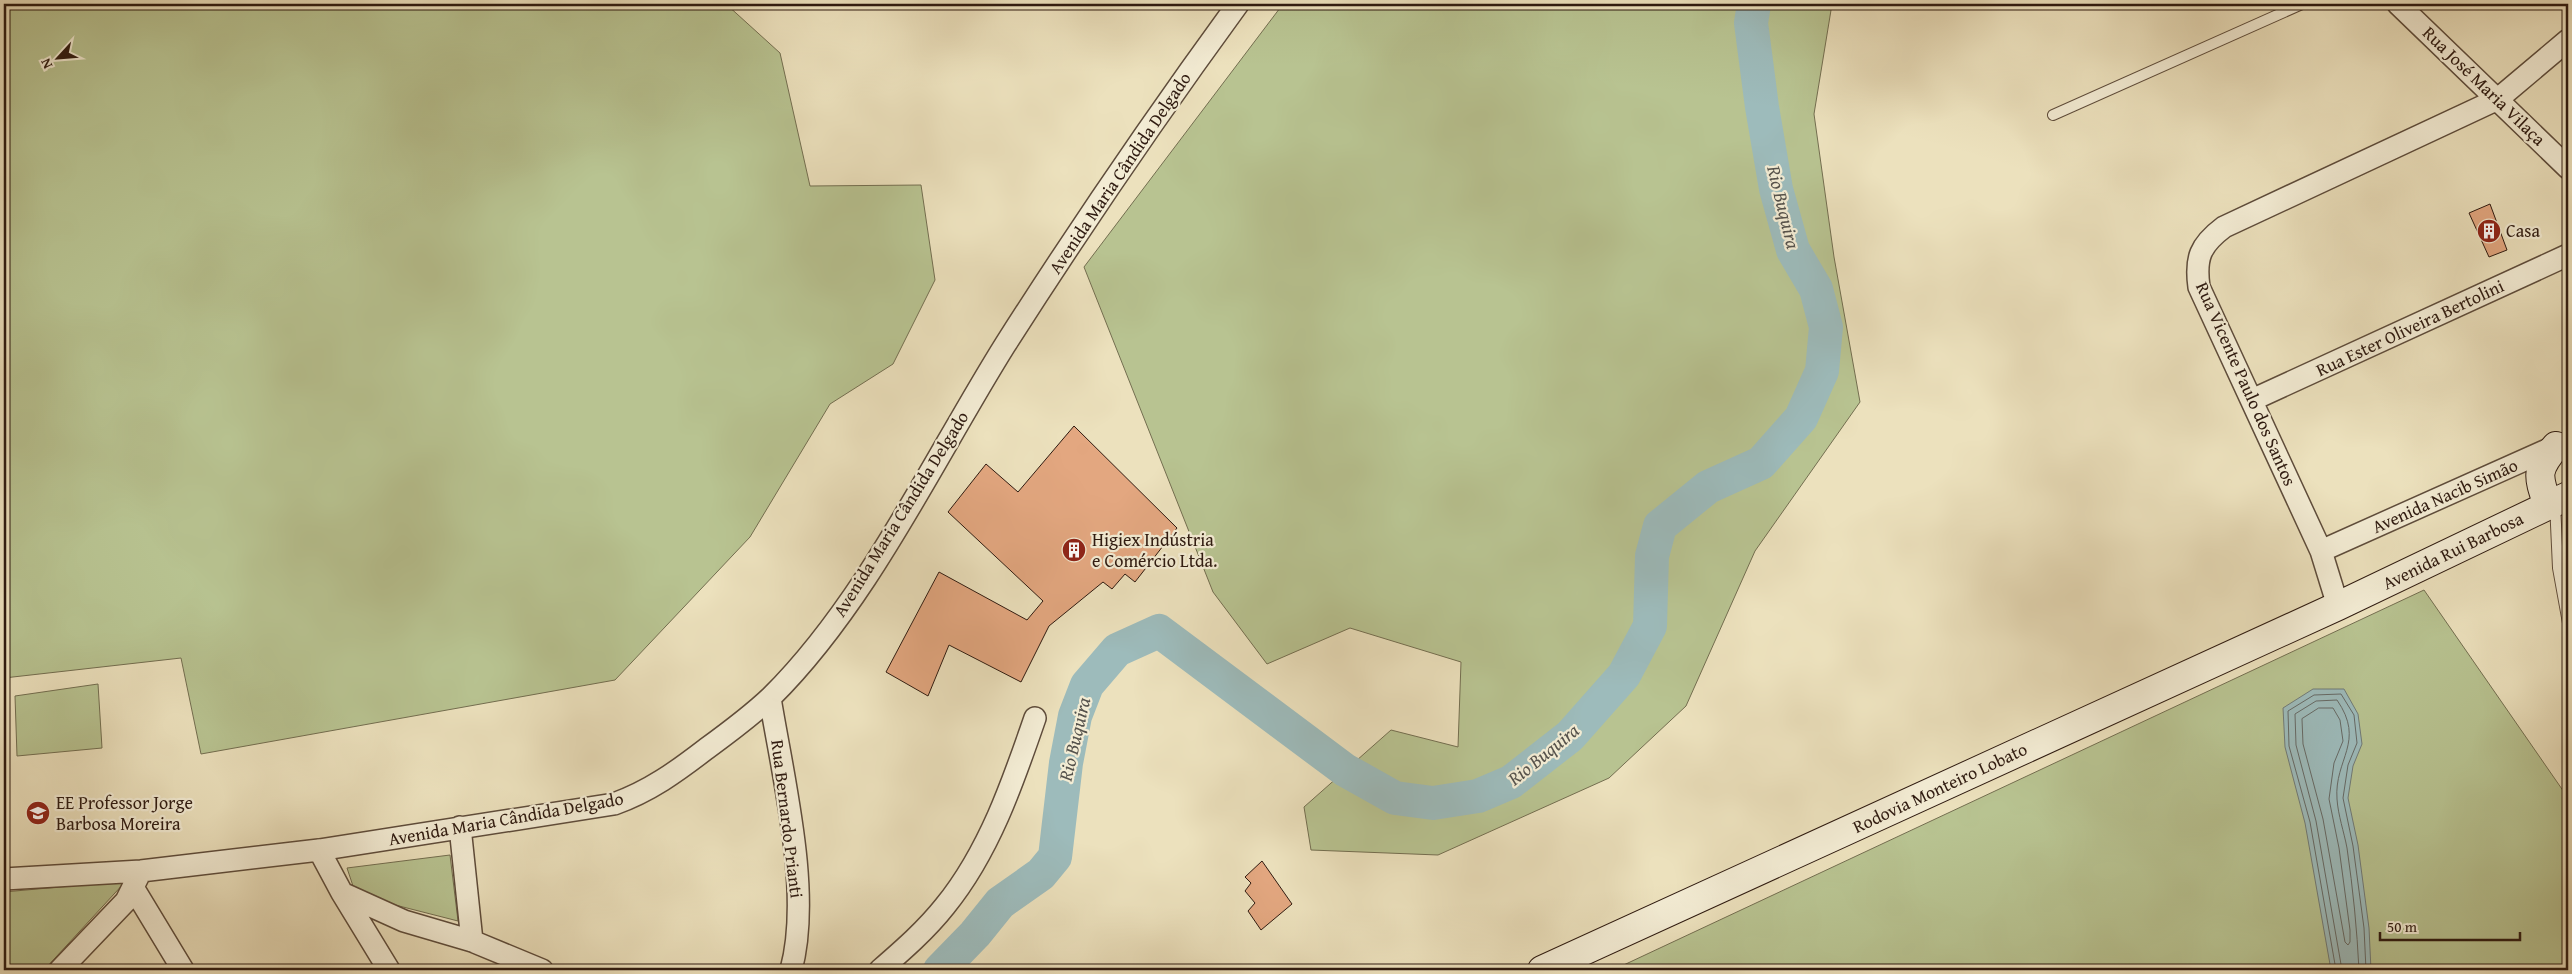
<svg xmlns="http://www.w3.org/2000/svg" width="2572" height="974" viewBox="0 0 2572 974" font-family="'Gentium Book Plus',serif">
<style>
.green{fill:#b8c391;stroke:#736e50}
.water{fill:#9dbbbb;stroke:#717b77}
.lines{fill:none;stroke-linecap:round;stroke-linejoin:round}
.shore{stroke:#666a66;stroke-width:1}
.river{stroke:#9dbbbb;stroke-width:34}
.building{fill:#e3a780;stroke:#2e1a10}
.service-casing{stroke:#5e4c3b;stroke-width:12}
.minor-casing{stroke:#5e4c3b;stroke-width:24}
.secondary-casing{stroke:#2e1a10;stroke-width:30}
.service{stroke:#f3ecd4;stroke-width:10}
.minor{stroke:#f3ecd4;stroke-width:21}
.secondary{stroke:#f3ecd4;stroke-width:28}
.labels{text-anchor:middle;stroke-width:4.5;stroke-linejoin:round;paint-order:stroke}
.street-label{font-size:18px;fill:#2e1a10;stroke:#f3ecd4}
.poi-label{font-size:18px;fill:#2e1a10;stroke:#f3ecd4;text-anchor:start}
.water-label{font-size:19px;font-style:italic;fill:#55524c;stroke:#f3ecd4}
</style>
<rect width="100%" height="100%" fill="#ece1bd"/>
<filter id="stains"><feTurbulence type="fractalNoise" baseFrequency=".004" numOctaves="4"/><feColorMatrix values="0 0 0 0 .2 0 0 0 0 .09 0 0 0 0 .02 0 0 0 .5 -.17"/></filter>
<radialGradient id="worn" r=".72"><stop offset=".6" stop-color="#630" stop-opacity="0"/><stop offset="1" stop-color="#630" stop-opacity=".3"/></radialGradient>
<path class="green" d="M4,4H726L780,53L810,186L921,185L935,280L893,364L830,404L750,537L615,680L201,754L181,658L4,678Z
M1283,4H1832L1814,114L1834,257L1860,402L1755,551L1686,706L1609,778L1438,855L1311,850L1304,807L1391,730L1458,747L1461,662L1350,628L1267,664L1213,592L1084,267Z
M2424,590L2564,792L2568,791V970H1613Z
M98,684L102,748L17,756L15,696Z
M450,855L458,921L356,895L347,868Z
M126,881L44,970H4V892Z"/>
<path class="water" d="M2313,689H2344L2358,714L2362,744L2353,766L2348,798L2358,845L2369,928L2371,970H2331L2305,823L2285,747L2283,708Z"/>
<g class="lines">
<path class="shore" d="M2319,708H2333L2340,720L2343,741L2334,763L2329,799L2339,848L2350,930V942L2348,945L2345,942L2323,819L2303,744L2302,719Z
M2336,970L2310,822L2289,746L2288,711L2314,695L2341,694L2354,715L2357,743L2348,765L2343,798L2353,846L2364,928L2366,970
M2342,970L2316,821L2296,745L2295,714L2316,701L2337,700C2366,742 2334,759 2337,799C2338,815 2344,832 2347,848C2353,889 2357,929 2359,970"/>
<path class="river" d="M940,970L975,934L1000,903L1041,874L1055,857L1066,763L1075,716L1087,685L1117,650L1159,631L1345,770L1395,798L1433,803L1478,796L1511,782L1570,736L1624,675L1650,626L1652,556L1660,526L1708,487L1761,463L1801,418L1822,371L1826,327L1816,289L1793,250L1776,189L1762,107L1751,23L1754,4"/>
</g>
<path class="building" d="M2490,204L2507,250L2489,257L2469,213Z
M1074,426L1177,528L1135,582L1125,574L1112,589L1103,582L1049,626L1021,682L949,645L928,696L886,672L939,572L1027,620L1043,601L948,512L986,464L1018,492Z
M1262,861L1292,904L1261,930L1248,911L1255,903L1245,891L1251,883L1245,877Z"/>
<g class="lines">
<g class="service-casing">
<path id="service" d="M2053,115L2302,4
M2555,503L2558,568L2568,623"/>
</g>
<g class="minor-casing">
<path id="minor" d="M2398,4L2568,168
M2252,400L2568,255
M2321,551L2558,445
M2338,606L2321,551L2199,287C2195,258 2200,245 2224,227L2498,99L2568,40
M770,698C783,778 812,893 791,970
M460,827L472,941
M319,850L342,893L389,970
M4,879L141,871L319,850L614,804C650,791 676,772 706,749C728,733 751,716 771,697C867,602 933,460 1005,345C1079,229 1157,115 1238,4
M134,889L183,970
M342,893L404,921L472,941L542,970
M60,970L126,901L141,871
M880,970C903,950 926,930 945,906C989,852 1013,782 1035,718"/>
</g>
<g class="secondary-casing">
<path id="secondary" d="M2548,506C2538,476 2535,471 2556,446
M1542,970L2338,606L2568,496"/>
</g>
<use href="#service" class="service"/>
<use href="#minor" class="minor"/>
<use href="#secondary" class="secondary"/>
</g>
<defs>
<g id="building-disc" transform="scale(1.25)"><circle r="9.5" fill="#8f2418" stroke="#f3ecd4"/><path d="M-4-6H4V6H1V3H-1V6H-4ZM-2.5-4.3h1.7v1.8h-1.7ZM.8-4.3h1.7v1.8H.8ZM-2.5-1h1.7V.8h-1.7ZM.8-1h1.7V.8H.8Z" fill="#fff"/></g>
<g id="school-disc" transform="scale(1.25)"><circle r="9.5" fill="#8f2418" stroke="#f3ecd4"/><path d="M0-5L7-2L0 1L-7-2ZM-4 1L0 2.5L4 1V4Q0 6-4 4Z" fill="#fff"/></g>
</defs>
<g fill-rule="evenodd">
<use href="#building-disc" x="2489" y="231"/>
<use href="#building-disc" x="1074" y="550"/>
<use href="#school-disc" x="38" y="813"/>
</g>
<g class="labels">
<g class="street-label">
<text transform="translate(2484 86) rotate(44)" y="6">Rua José Maria Vilaça</text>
<text transform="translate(1120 173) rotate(-56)" y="6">Avenida Maria Cândida Delgado</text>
<text transform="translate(2410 328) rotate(-25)" y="6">Rua Ester Oliveira Bertolini</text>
<text transform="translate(2246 384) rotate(66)" y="6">Rua Vicente Paulo dos Santos</text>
<text transform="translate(2445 496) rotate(-24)" y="6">Avenida Nacib Simão</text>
<text transform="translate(901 514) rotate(-58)" y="6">Avenida Maria Cândida Delgado</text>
<text transform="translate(2453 551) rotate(-26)" y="6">Avenida Rui Barbosa</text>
<text transform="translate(1940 788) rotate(-25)" y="6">Rodovia Monteiro Lobato</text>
<text transform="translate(506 819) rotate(-10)" y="6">Avenida Maria Cândida Delgado</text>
<text transform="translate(787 819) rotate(83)" y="6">Rua Bernardo Prianti</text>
</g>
<g class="poi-label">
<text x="2506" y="237">Casa</text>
<text x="1092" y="546">Higiex Indústria<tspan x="1092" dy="21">e Comércio Ltda.</tspan></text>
<text x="56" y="809">EE Professor Jorge<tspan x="56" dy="21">Barbosa Moreira</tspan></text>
</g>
<g class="water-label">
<text transform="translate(1784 207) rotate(76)" y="7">Rio Buquira</text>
<text transform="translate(1074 739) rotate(-77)" y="7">Rio Buquira</text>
<text transform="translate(1543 754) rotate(-39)" y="7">Rio Buquira</text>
</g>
</g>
<rect width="2572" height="974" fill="none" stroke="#ece1bd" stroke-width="20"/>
<rect x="5" y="5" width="2562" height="964" fill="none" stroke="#2e1a10" stroke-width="2.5"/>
<rect x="10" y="10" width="2552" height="954" fill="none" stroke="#2e1a10"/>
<g transform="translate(58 58) rotate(244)" stroke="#f3ecd4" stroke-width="4" paint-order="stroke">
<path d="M0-4L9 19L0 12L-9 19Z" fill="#2e1a10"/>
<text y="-8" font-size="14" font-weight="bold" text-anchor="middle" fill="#2e1a10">N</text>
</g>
<path d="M2380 932v8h140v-8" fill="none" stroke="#2e1a10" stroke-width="2.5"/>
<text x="2387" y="932" font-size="15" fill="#2e1a10" stroke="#f3ecd4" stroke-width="4" paint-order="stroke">50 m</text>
<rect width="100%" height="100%" filter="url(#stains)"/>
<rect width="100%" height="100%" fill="url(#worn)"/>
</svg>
